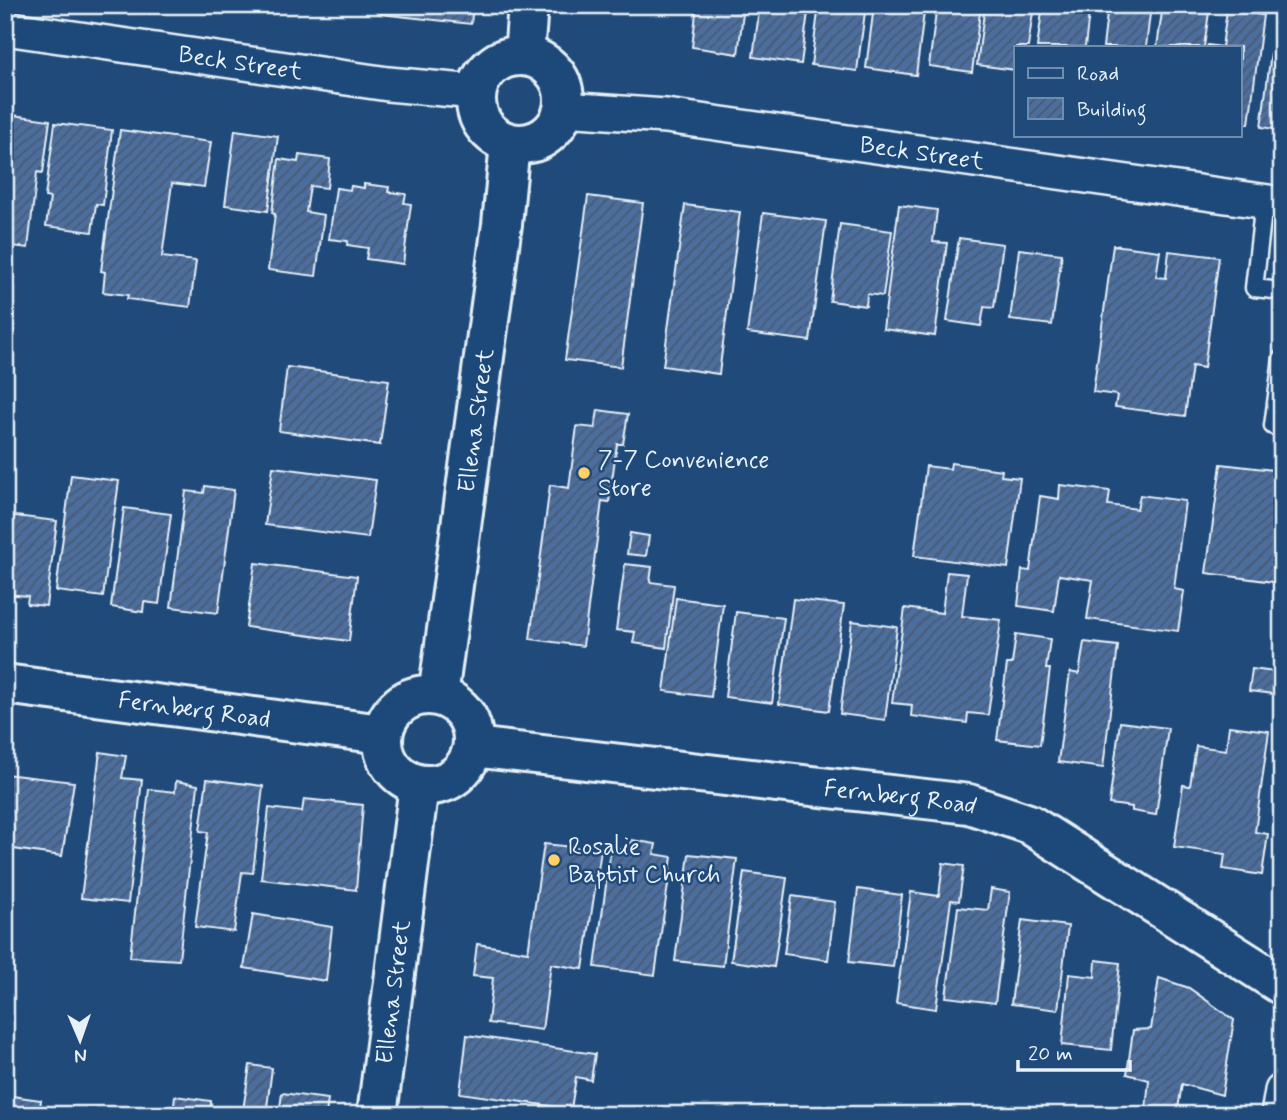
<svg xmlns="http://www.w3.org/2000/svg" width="1287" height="1120" viewBox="0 0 1287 1120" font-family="Mynerve,sans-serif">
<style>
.building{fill:url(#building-hatch);stroke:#e8f1f8;stroke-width:2}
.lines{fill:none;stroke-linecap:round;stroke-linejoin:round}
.lane-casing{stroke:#e8f1f8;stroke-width:21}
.street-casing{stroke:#e8f1f8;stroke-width:38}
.secondary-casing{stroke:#e8f1f8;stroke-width:44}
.lane{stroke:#1f4a7a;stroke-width:16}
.street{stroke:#1f4a7a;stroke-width:33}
.secondary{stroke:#1f4a7a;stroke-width:38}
.poi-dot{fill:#ffd166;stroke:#1f4a7a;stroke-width:2.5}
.labels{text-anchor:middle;stroke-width:5;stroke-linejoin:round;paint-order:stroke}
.street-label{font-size:24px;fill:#e8f1f8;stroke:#1f4a7a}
.poi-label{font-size:24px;fill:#e8f1f8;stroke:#1f4a7a;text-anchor:start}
</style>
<defs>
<pattern id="building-hatch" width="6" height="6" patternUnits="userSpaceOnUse" patternTransform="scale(1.75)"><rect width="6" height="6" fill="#4c6e9e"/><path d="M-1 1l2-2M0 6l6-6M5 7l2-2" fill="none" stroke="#495970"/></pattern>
</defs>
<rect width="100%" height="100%" fill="#1f4a7a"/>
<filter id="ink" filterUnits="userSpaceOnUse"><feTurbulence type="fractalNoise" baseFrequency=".0143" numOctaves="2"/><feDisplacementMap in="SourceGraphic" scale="14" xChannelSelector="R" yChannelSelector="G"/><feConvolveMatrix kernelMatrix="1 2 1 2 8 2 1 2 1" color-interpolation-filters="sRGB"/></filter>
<g filter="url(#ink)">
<path class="building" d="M382,5H473L471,24L381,14Z
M697,5H744L738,54L692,47Z
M760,5H809L801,64L753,57Z
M819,5H866L857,71L811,65Z
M901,5H925L916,75L866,68L874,6L900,10Z
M937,5H981L972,72L929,66Z
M985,5H1034L1028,47H1016V70L977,65Z
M1043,5H1090L1085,47H1037Z
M1108,5H1151L1146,47H1103Z
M1163,5H1210L1204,47H1157Z
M1227,10L1263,15L1249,124L1240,123V47H1207L1208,45L1222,47Z
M1273,38L1282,39V130L1261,127Z
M5,114L50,120L43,173L37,172L28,248L5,245Z
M55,123L112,130L103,205L96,204L92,232L46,226L50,198L45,197Z
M120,130L211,142L204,187L172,183L162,257L196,261L190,307L127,299L128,295L103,292L105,272L101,271Z
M235,130L278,136L268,211L225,205Z
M299,155L330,159L327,188L310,186L306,212L324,215L316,276L268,270L275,214L272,213L279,159L298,162Z
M364,184L389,187L388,192L406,194L404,203L411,204L403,264L366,259L368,248L347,245L348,241L329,239L336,188L350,190L351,186L364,188Z
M588,196L643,203L621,367L565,360Z
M685,205L740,212L719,374L663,366Z
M899,205L937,210L933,242L947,243L935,336L883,329Z
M763,213L826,221L810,341L747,333Z
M840,224L892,231L883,296L867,294L866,306L830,301Z
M959,238L1003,244L994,308L984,307L981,326L947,321Z
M1113,245L1160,251L1156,277L1166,278L1169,251L1219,257L1204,368L1192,366L1185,416L1115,407L1117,395L1093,392Z
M1019,249L1062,254L1052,325L1010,320Z
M287,367L389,380L380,445L279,431Z
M598,410L628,414L623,444H617L609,502L602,501L583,646L530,639L550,485L569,488L577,426L595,428Z
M951,463L1002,470L1001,476L1020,478L1008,568L914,556L926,466L950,469Z
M1221,464L1282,471L1281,583L1206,573Z
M273,467L376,480L368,538L265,525Z
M71,475L119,481L103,597L56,591Z
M1060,485L1110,491L1108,505L1137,509L1140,495L1185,501L1174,589L1184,591L1178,631L1087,619L1093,580L1059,575L1054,611L1018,606L1022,570L1030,571L1040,496L1059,499Z
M205,486L234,490L218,613L171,607L186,491L204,493Z
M124,508L171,514L159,604L144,602L143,612L111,607Z
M7,515L57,521L46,606L27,604L28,596L5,594Z
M630,533L649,536L646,556L627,554Z
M255,563L357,576L349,641L246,627Z
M625,564L652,567L650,582L674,585L666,648L633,643L635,632L616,630Z
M947,572L967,574L962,616L1001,620L988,715L968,713L967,723L911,716L912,705L892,703L905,608L942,613Z
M676,598L723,604L711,697L664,691Z
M793,599L844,605L829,711L779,704Z
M736,612L784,618L772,703L725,697Z
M852,621L897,627L885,720L840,714Z
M1016,634L1050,639L1046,669H1050L1040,745L997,740L1007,664H1012Z
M1084,642L1118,646L1103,768L1058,762L1070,672L1079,674Z
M1252,669L1282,673V695L1249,691Z
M1120,722L1168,728L1156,815L1132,811V807L1109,804Z
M1229,726L1269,731L1255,832L1268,834L1262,875L1223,869L1225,854L1174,847L1183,785L1190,786L1196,746L1226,750Z
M100,752L126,756L122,778L142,780L128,903L81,898Z
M5,774L74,782L62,856L13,849L8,879H5Z
M207,779L263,786L253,873L242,872L234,932L195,927L208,832L200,831Z
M176,781L198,785L179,960L130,957L149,789L175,792Z
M304,799L363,805L356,890L261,879L269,808L302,812Z
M632,840L656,844L654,854L672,857L655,975L595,967L611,848L630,851Z
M544,844L601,850L583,969L551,964L542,1030L488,1023L493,978L473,976L477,944L528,952Z
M689,854L737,859L723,966L675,961Z
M943,863L964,866L959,901L951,900L936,1009L896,1003L911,892L939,896Z
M744,872L787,878L774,967L731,961Z
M858,889L902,895L893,967L849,962Z
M991,889L1010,892L995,1003L946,997L958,907L988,910Z
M792,896L835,902L828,960L784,954Z
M253,914L332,927L326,981L244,968Z
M1022,920L1068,926L1058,1010L1011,1004Z
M1096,960L1120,963L1111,1050L1062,1045L1069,974L1095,977Z
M1159,978L1189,988L1234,1020L1222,1095L1182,1084L1177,1115H1165L1146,1109L1149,1080L1127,1074L1133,1030L1151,1029Z
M467,1035L595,1054L591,1080L576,1077L571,1109L460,1093Z
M250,1065L272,1068L266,1115H221L222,1107L243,1110Z
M282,1093L328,1099L326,1115H279Z
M5,1095L41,1100L39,1115H5Z
M175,1096L211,1101L210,1115H173Z
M461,1108L514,1115H460Z
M654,1110L702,1114L653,1115Z"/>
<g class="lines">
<g class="lane-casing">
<path id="lane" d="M1264,202L1254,288L1282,291
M1273,426L1282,358"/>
</g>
<g class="street-casing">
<g id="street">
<path id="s1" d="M5,28L388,84L476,92"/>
<path id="s2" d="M563,109L666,116L1282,204"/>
<path d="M1278,1115L1282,1091"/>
</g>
</g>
<g class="secondary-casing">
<g id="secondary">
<circle cx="520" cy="100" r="44"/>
<path d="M524,56L528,5"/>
<path id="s3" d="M5,684L382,734"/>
<circle cx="428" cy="740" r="45"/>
<path id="s4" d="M438,696L502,224L510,144"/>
<path id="s5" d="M473,747L969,804L1029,824L1282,985"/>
<path id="s6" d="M377,1115L419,785"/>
</g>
</g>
<use href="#lane" class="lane"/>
<use href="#street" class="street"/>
<use href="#secondary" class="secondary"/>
</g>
</g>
<g class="poi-dot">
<circle cx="584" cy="473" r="7"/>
<circle cx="554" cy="860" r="7"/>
</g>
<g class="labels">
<g class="street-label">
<text dy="8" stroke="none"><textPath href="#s1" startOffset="238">Beck Street</textPath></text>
<text dy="8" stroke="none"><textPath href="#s2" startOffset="362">Beck Street</textPath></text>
<text dy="8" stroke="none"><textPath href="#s4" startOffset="278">Ellena Street</textPath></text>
<text dy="8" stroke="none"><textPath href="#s3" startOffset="191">Fernberg Road</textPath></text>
<text dy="8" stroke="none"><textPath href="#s5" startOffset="430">Fernberg Road</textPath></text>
<text dy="8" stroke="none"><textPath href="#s6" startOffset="124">Ellena Street</textPath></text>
</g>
<g class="poi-label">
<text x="598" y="467">7-7 Convenience<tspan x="598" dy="28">Store</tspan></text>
<text x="568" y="854">Rosalie<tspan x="568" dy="28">Baptist Church</tspan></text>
</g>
</g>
<rect width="1287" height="1120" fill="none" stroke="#1f4a7a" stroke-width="28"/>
<rect x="14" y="14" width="1259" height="1092" fill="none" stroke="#e8f1f8" stroke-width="2.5" filter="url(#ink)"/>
<rect x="1014" y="46" width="228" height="91" fill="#1f4a7a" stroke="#6f8dac" stroke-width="2"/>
<rect x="1028" y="68" width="35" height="10" fill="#1f4a7a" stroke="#6f8dac" stroke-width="2"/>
<text x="1077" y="80" font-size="21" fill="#e8f1f8">Road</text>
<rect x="1028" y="98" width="35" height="21" fill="url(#building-hatch)" stroke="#6f8dac" stroke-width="2"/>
<text x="1077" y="116" font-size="21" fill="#e8f1f8">Building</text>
<g transform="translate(80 1040) rotate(178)" stroke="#1f4a7a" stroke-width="5" paint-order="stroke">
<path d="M0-5L12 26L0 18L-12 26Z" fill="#e8f1f8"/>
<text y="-10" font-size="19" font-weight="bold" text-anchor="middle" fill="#e8f1f8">N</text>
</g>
<path d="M1018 1060v10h112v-10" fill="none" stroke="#e8f1f8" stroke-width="3.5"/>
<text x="1028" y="1060" font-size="21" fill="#e8f1f8" stroke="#1f4a7a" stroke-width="5" paint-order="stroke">20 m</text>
</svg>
